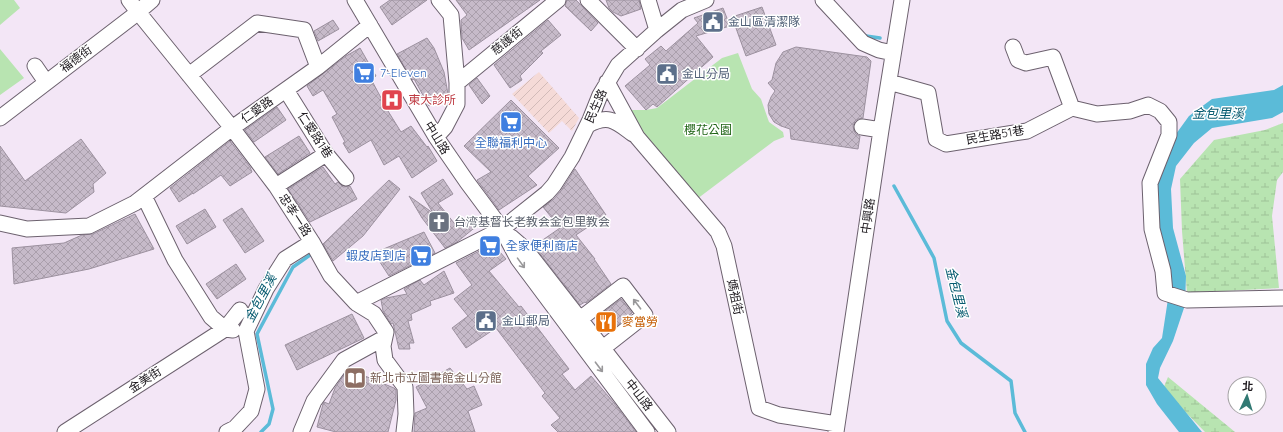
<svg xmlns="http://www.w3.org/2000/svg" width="1283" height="432" viewBox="0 0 1283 432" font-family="Quicksand,'Noto Sans TC',sans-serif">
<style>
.industrial{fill:url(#industrial-furrows)}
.wetland{fill:url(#wetland-marsh)}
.park{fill:#b8e4b1}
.water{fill:#5bbbd8}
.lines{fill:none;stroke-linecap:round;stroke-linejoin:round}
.stream{stroke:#5bbbd8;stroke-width:3.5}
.building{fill:url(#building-cross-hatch);stroke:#9c919f}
.minor-casing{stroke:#6c616e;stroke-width:17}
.minor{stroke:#fff;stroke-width:15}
.oneway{stroke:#99989a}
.labels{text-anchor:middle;stroke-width:3;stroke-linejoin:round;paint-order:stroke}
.service-label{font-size:12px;fill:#4e5e75;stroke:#fff;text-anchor:start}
.street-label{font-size:12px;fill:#1d191e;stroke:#fff}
.shop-label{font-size:12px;fill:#366cbe;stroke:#fff;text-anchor:start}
.health-label{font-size:12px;fill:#be3a42;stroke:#fff;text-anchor:start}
.park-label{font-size:12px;fill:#1e6314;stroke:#fff}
.worship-label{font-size:12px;fill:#5b616d;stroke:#fff;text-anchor:start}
.food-label{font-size:12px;fill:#c56008;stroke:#fff;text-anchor:start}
.education-label{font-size:12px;fill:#785e54;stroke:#fff;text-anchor:start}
.water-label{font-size:13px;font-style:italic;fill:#055a6f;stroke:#fff}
</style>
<defs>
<pattern id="industrial-furrows" width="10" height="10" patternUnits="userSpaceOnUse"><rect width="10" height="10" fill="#f5dad7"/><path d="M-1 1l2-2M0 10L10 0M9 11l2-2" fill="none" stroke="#d2bab8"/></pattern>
<pattern id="wetland-marsh" width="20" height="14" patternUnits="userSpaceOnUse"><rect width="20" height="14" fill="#b8e4b1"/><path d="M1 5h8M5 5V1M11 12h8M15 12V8" fill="none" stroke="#9ec398"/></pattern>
<pattern id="building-cross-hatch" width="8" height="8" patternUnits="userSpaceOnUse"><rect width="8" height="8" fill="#c6bac9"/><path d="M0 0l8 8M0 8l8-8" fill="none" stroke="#aa9fac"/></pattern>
</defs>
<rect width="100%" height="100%" fill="#f3e6f6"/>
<path class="industrial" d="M539,72L579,118L572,131L562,121L549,133L512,94Z"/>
<path class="wetland" d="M1283,123V172L1277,180L1272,216L1279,288L1187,293L1182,231L1180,179L1214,140L1265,130Z
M1168,377L1235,432H1205L1163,389Z"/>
<path class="park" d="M0,0H14L20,8L0,25Z
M0,49L24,78L0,95Z
M738,53L752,89L761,99L769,122L783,132L784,137L774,141L697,199L633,124L625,110H646L657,108L722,58Z"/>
<path class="water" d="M1283,85V112L1272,118L1212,128L1194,143L1176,166L1171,189L1173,228L1186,276L1185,305L1173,341L1160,368L1158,378L1202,432H1179L1157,404L1146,385V364L1153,348L1162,338L1168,299L1155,226V181L1168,145L1189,116L1212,99L1274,90Z"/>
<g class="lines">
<path class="stream" d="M866,36L880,38
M894,186L934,258L947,321L961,343L1011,381L1015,413L1025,432
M261,432L269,424L273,409L257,334L293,267L310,255"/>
</g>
<path class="building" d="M390,0H427L392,25L380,7Z
M456,0H540L469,50L462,38L461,20L467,15Z
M567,0H576L598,23L591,31L565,6Z
M606,0H639L641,9L621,16L613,12L609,8Z
M762,7L776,45L746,56L732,17Z
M723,8L730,26L696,36L713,57L657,107L653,104L646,110L625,86L650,65L645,59L661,46L666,51L698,23L694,18Z
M333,20L339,29L318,41L314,31Z
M548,20L561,35L541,51L543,53L520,76L522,80L510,88L494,65Z
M427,38L434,48L444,72L448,94V96L429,106L414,79L412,80L397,54Z
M796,47L867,57L871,61L863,118L858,119L855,121L853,126L854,131L856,134L860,136L858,149L791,139L790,129L781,126L774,122L769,114L768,105L771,97L775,91L768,83L772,80L776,63L783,52Z
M360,48L376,76L371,79L388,111L401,132L411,126L427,147L428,146L437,161L412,178L399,156L384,165L371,140L349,153L343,143L345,142L332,117L337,114L323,90L313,96L307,86L346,56Z
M477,78L490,96L482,104L469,85Z
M511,100L559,148L528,176L537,185L499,210L477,180L491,172L464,146Z
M277,107L286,120L254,142L245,130Z
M299,136L310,153L278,174L265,157Z
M81,139L106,173L93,184L94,192L66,213L0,206V146L25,181Z
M230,141L250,167L252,172L230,186L221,175L193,194V193L179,202L170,188Z
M323,167L335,184L338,182L343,187L350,186L357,199L310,222L288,189Z
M575,169L606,215L576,235L595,259H594L611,284L586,303L585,302L580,305L534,246L560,228L543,207L553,200L561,191Z
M443,179L453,194L438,203L458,228L472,218L478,225L457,242L445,248L422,218L409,196L433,213L421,193Z
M389,180L400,189L363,236L333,261L323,244Z
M242,208L264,241L245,253L223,220Z
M205,209L216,227L187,244L176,226Z
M135,214L154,249L89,269L14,284L12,248L64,243L82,235L93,234Z
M424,232L435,253L389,276L374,253Z
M493,244L506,259L489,271L519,307L521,306L569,369L562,374L575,390L591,376L614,403L636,432H558L551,425L560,418L542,396L545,393L496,328L466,348L452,328L468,316L454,299L472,285L456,263Z
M236,264L246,279L217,299L206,284Z
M444,271L454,293L430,301L431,305L411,314L412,320L408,321L414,343H409L410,349H399L393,323L391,324L383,311L381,300L386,298L407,294L404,289L420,280L424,285Z
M621,299L632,313L609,332L597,317Z
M352,314L364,338L297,370L285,345Z
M450,368L467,389L474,386L482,405L468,411L475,432H414L415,413L427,408L416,387Z
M348,369L394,388L396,390V400L388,432H336L317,427L323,404L324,402L329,404L335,388Z"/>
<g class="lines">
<g class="minor-casing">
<path id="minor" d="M129,0L138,12L232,128L276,186L312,242L331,276L356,303L502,229L547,193L554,185L572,157L590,120L600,95L618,65L657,30L682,10L706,0
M355,0L436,137L467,182L502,229L518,259L647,432
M588,0L637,49
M648,0L657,30
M823,0L863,43L879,50L893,53
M1013,47L1018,60L1026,63L1053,57L1072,108
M35,66L46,82
M189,75L257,23L304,30L318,67
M607,82L637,137L718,232L724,246L759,408L779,415L837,424
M889,82L928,93L936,139L946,144L1027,131L1072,108L1097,114L1130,111L1148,105L1160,111L1169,122V135L1150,183L1152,229L1163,271L1165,293L1187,300L1283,298
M457,83L558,0
M286,90L326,154L346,178
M0,118L132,17L152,0
M588,125C609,114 615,121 633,134
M862,127L881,130
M436,137L445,127L457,104V83L451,15L439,0
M276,186L326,154
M144,196L175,260L211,317L225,329L233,330
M0,223L27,229L89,226L135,203L232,128L318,67L370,25
M511,237L526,250L668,432
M356,303L374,314L386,332L383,346L385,360L405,387L406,414L404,432
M580,319L623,286L645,315L603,348
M65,432L225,329L240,310
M227,432L235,428L251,411L257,389L246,331L266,289L285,259L312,242
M301,432L314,401L344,360L384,338
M836,432L881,130L902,0"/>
</g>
<use href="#minor" class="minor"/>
</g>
<defs><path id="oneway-shaft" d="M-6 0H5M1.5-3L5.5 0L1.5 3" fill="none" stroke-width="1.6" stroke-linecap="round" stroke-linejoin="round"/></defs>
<g class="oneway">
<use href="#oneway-shaft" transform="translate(521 263) rotate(54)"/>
<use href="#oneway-shaft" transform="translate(637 304) rotate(-127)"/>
<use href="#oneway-shaft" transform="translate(599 367) rotate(53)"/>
</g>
<defs>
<g id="civic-square" transform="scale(1.15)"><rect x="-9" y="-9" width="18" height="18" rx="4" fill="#5c6f8a" stroke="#fff"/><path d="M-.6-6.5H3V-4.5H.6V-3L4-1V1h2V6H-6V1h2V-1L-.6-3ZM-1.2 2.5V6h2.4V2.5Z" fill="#fff"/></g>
<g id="supermarket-square" transform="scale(1.15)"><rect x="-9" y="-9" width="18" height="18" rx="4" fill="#3f7fe0" stroke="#fff"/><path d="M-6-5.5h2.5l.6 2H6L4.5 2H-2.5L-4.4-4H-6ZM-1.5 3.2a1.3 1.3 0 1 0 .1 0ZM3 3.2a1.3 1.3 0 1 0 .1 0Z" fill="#fff"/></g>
<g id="hospital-square" transform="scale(1.15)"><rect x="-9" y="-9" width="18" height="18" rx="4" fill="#e0444e" stroke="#fff"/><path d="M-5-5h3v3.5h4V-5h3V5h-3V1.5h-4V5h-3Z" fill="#fff"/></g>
<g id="church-square" transform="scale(1.15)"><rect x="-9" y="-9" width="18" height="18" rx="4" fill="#6b7280" stroke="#fff"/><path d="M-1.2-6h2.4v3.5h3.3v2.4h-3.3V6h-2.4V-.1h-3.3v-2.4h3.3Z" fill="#fff"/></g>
<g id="restaurant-square" transform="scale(1.15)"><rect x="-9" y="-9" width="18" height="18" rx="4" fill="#e8710a" stroke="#fff"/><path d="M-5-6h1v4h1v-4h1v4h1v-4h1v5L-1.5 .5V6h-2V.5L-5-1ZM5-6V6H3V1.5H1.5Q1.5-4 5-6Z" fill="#fff"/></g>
<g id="library-square" transform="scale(1.15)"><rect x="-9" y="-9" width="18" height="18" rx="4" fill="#8d6e63" stroke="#fff"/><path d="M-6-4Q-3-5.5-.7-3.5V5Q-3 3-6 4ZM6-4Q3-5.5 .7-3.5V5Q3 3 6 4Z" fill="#fff"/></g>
</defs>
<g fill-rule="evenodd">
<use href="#civic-square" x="713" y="22"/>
<use href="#supermarket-square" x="364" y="73"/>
<use href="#civic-square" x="667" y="74"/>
<use href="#hospital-square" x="392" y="100"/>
<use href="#supermarket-square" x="511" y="122"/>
<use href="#church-square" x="439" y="222"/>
<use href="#supermarket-square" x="490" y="246"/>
<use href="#supermarket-square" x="421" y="256"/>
<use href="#civic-square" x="486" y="321"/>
<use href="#restaurant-square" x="606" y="322"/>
<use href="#library-square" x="355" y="378"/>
</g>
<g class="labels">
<g class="service-label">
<text x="728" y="26">金山區清潔隊</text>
<text x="682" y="78">金山分局</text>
<text x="502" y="325">金山郵局</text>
</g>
<g class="street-label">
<text transform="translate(507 41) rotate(-39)" y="4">慈護街</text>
<text transform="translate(76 59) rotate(-37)" y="4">福德街</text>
<text transform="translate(596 106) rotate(-66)" y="4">民生路</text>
<text transform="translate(257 110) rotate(-35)" y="4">仁愛路</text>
<text transform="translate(315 135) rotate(57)" y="4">仁愛路1巷</text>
<text transform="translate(995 135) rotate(-10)" y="4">民生路51巷</text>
<text transform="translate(437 138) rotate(58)" y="4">中山路</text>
<text transform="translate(295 215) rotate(57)" y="4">忠孝一路</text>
<text transform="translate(868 216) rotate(-82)" y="4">中興路</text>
<text transform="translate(735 297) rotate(78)" y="4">媽祖街</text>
<text transform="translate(145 380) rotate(-33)" y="4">金美街</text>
<text transform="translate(639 395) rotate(52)" y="4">中山路</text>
</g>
<g class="shop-label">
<text x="380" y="77">7-Eleven</text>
<text x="511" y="147" text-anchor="middle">全聯福利中心</text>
<text x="506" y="250">全家便利商店</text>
<text x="406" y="260" text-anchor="end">蝦皮店到店</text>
</g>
<g class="health-label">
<text x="408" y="104">東大診所</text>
</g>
<g class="park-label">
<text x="708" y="134">櫻花公園</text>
</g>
<g class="worship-label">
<text x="454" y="226">台湾基督长老教会金包里教会</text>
</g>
<g class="food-label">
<text x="622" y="326">麥當勞</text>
</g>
<g class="education-label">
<text x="370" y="382">新北市立圖書館金山分館</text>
</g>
<g class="water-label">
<text x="1218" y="118">金包里溪</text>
<text transform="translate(957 292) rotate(76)" y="5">金包里溪</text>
<text transform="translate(260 298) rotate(-62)" y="5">金包里溪</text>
</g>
</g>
<g transform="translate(1247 396) rotate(4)"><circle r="19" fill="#ffffff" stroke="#a5a3a5"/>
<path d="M0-3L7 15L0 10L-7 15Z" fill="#317973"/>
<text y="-6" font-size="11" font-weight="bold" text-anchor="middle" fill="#1d191e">北</text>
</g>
</svg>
